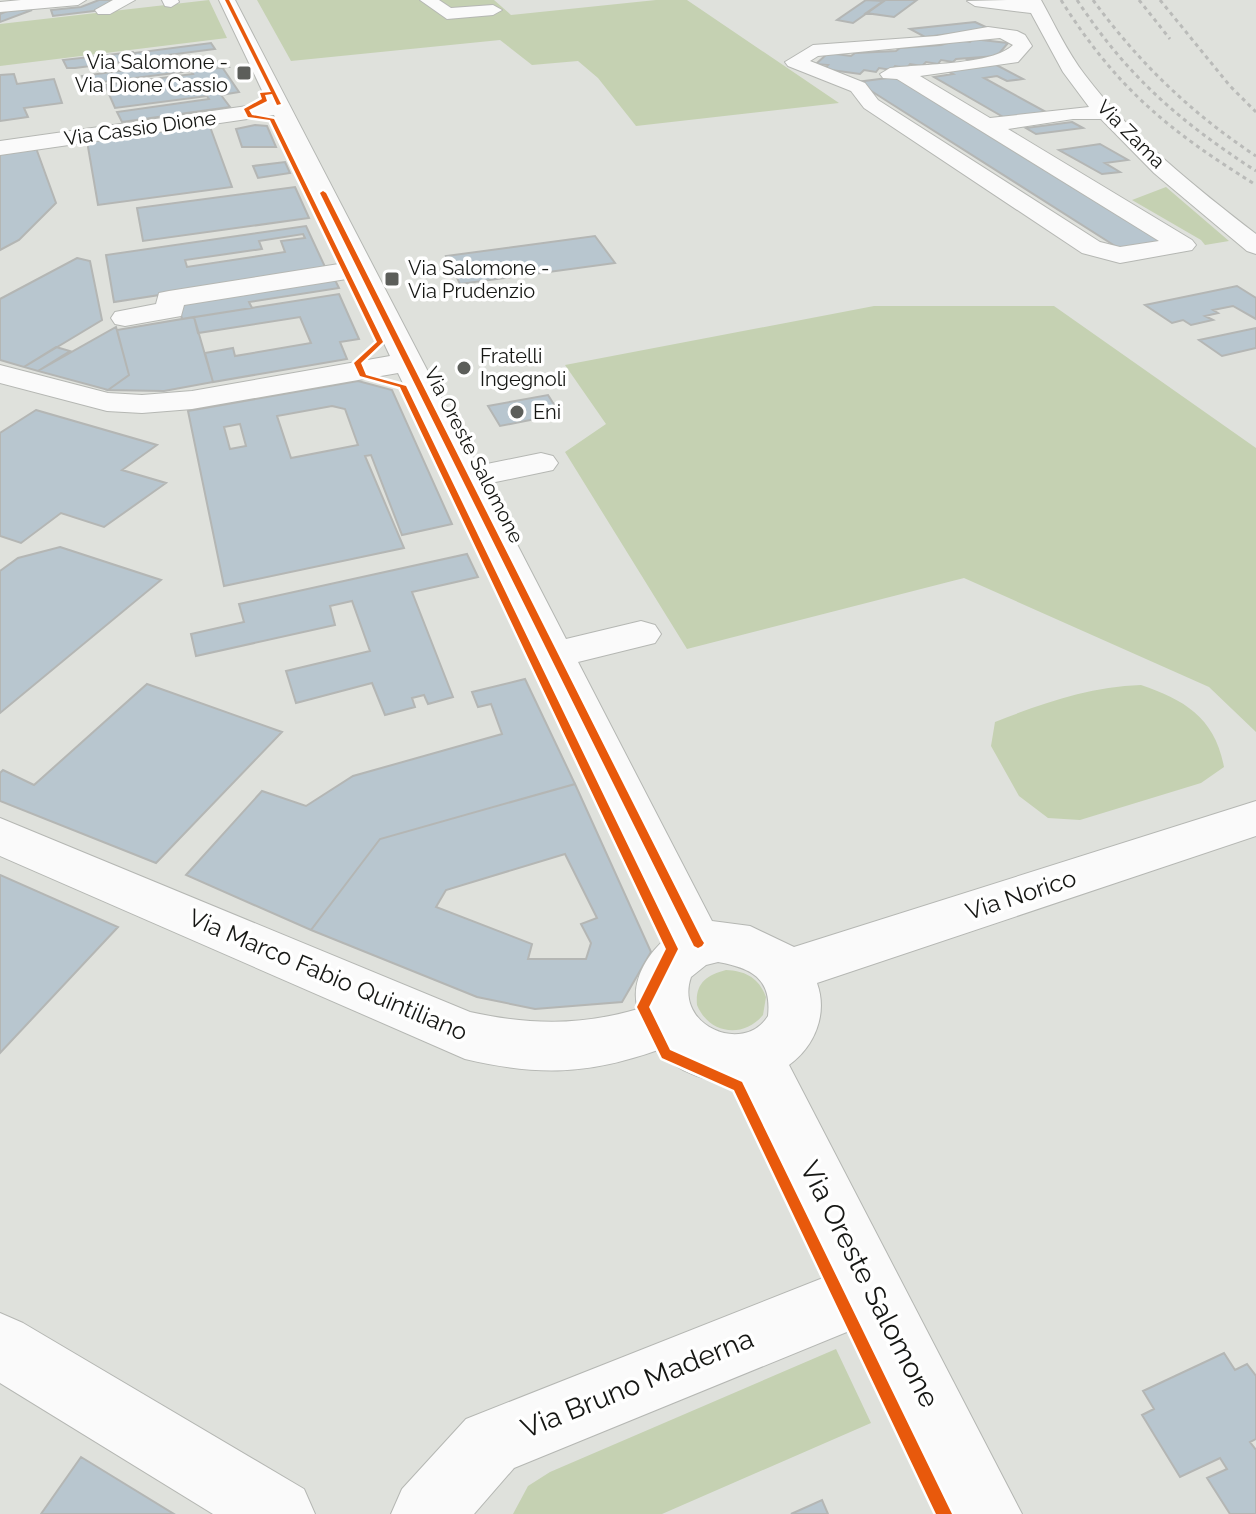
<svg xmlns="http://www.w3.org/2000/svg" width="1256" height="1514" viewBox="0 0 1256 1514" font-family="Raleway,sans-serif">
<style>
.green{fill:#c5d1b2}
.building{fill:#b8c6cf;stroke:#b4b6b4;stroke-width:2;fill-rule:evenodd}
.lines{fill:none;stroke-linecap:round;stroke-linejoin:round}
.minor-casing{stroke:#b5b7b3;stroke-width:2}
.minor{fill:#fafafa;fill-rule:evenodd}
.rail{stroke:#babbb9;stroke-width:3;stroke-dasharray:4 4;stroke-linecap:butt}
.cycleway-casing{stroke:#fff;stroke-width:5}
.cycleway{fill:#e8590c;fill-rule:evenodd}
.poi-dot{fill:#5c5e5a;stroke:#fff;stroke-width:3}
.labels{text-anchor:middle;stroke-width:7;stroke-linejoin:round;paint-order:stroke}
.far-poi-label{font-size:20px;fill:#161714;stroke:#fff;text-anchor:start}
.far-street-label{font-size:20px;fill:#161714;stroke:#fff}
.street-label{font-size:24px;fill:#161714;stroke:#fff}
.near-street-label{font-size:28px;fill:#161714;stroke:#fff}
</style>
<rect width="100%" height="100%" fill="#dfe1dc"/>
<path class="green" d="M209,0L227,38L0,66V24Z
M257,0H494L511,15L656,0H687L839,103L636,126L598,78L578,61L532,65L500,40L291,61Z
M1166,187L1229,241L1205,245L1201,240L1132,200Z
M874,306H1054L1256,448V732L1209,687L964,578L687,649L565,452L606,424L565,365Z
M1141,685C1185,700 1215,718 1224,767L1201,783L1080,820L1048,818L1019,796L991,746L995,722C1043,703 1089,687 1141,685Z
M726,970C746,971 759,978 766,997L763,1015C743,1039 709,1034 697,1005C695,984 706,975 726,970Z
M836,1349L871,1423L662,1514H513L528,1486L550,1472Z"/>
<path class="building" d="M99,0H121L94,11L53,16L51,10L81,7Z
M866,0L884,1L853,23L837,20Z
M917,0L894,17L866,13L885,0Z
M15,8L32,10L0,22V14Z
M975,22L990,29L925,37L910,29Z
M973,39L1008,43L997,56L956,59L953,62L941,60L938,64L926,62L922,66L910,64L907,68L895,66L892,70L879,68L876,72L864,70L860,74L824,69L828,65L816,64L828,53L851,56L855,53L896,51L900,48L941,45L958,40L970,42Z
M211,43L215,49L137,59L134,53Z
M133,52L138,60L75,68H67L63,60Z
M983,58L1023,79L1007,81L997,76L984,78L1046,112L1005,118L934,77L953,74L947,71L980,67L968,60Z
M194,61L199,70L222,67L239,92L221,95L230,107L122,122L117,112L209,99L207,96L115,108L105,85L193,74L191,71L85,84L82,76Z
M224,61L229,67L199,70L196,64Z
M14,74L17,84L54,79L62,103L24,108L28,117L0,121V75Z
M895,77L1169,243L1123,251L857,82Z
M1072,122L1083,128L1036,134L1026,128Z
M209,124L232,187L98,205L87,141Z
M255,125L267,126L276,147H242L236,129Z
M1100,144L1128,160L1105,163L1120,172L1102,174L1059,150Z
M36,148L56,203L19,240L0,250V154Z
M285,162L290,173L258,178L253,166Z
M295,187L309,218L143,241L137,208Z
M306,226L326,269L114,302L106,255ZM303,234L305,238L281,241L285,252L187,267L185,260L262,249L259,241Z
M595,236L615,263L460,284L446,256Z
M77,258L90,261L102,320L24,367L0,360V299Z
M333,276L339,288L249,302L252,308L182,319L177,300Z
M1237,286L1256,298V319L1233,306L1213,310L1218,313L1205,316L1213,320L1191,325L1183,320L1172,323L1145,305Z
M339,294L359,339L340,342L347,359L213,382L205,353L233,348L235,356L311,343L300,317L198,333L194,317Z
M194,317L213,382L164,391L108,390L129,375L117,330Z
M116,327L129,375L108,390L38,371Z
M1256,328V348L1222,356L1199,340Z
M56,347L70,351L38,371L24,367Z
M358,381L392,390L452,524L402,535L371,455L365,456L404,548L224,586L188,411ZM332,406L345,409L358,445L291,458L277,416ZM240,424L246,446L230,449L224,427Z
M548,395L560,414L500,426L488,406Z
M36,410L157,445L122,470L166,483L104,527L61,513L21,543L0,536V433Z
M60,547L161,580L0,713V571L18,558Z
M467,554L478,577L412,592L453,697L428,704L424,695L412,698L415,707L385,715L372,683L296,703L286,671L370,651L352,601L330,606L335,625L196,656L191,634L244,622L239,604Z
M525,679L575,784L380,839L311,930L186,875L262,791L306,806L353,776L502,734L491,704L478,707L472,692Z
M147,684L282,732L156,863L0,801V773L3,770L34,785Z
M575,784L651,952L622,1002L535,1009L477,997L311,930L380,839ZM565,854L597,918L581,924L591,943L586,959H528L532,944L436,907L446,890Z
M0,875L118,927L0,1053Z
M1224,1353L1235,1370L1247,1364L1256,1376V1439L1250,1442L1256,1450V1514H1230L1207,1478L1227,1469L1220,1458L1180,1477L1142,1415L1154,1409L1143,1391Z
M81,1457L174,1514H41Z
M822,1500L828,1514H791Z"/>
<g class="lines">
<g class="minor-casing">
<path id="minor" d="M21,0H86L78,5L0,12V2Z
M113,0H135L110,14H98L95,10Z
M162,0H178L179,2L171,7L165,6Z
M219,0H235L477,466L541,453L553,456L558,463L553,470L486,484L566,639L641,621L655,625L661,634L655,643L578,662L712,921L750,926L794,947L1256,801V836L817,983C828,1014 815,1046 789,1065L1022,1514H949L859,1327L514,1468L474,1514H391L402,1489L466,1419L833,1274L740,1082C712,1085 676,1072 658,1050C587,1075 538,1076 465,1059L0,856V818L470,1012C529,1025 580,1026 638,1009C629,982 649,951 669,936L398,373L192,409L142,413L107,411L0,383V365L108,393L142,395L192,391L390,356L353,278L184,305L181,316L125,326L115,324L111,318L115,312L156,304L159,293L169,291L345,263L274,115L0,155V141L268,103ZM718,962C751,968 772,978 768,1016C744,1055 674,1026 691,977L706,965Z
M420,0H439L451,8L493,5L502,10L493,15L447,19Z
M1007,0H1041C1055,25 1067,52 1085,75C1131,136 1195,187 1256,234V254L1247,251L1154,173L1101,119H1073L1008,129L1192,240L1196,245L1192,250L1120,263L1082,253L864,108L851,91L788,66L785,62L813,45L937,36L988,27L1017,31L1025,35L1032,46L1018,62L920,76L990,118L1089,107L1063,72L1031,13L975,6L967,1ZM1000,38L1013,45C993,65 921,64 890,68L880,74L883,78L897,79L1159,241L1120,247L1100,242L878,100L865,83L810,61L818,56Z
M0,1313L23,1323L304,1489L315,1514H213L0,1383Z"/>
</g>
<use href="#minor" class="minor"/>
<path class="rail" d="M1061,0C1117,89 1168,130 1256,185
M1077,0C1128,77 1179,121 1256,171
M1093,0C1139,63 1191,113 1256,156
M1139,0L1170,39
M1160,0L1230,86L1256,112"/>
<g class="cycleway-casing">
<path id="cycleway" d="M225,0H229L281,104L277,105L272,94L265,95L267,101L249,110L252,115L274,119L383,342L361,363L366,375L406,386L678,949L649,1007L670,1050L742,1082L952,1514H936L734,1090L662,1058L639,1011L637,1007L666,949L400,387L360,376L354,363L377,342L270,120L248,117L244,109L262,99L260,93L271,92Z
M323,191L326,193L702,940L704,943L702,946L698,948L694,946L320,193Z"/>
</g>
<use href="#cycleway" class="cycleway"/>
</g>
<g class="poi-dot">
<rect x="236" y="65" width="16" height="16" rx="4"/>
<rect x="384" y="271" width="16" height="16" rx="4"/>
<circle cx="464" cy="368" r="8"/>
<circle cx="517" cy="412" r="8"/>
</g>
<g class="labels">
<g class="far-poi-label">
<text x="228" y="69" text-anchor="end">Via Salomone -<tspan x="228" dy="23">Via Dione Cassio</tspan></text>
<text x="408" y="275">Via Salomone -<tspan x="408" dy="23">Via Prudenzio</tspan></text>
<text x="480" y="363">Fratelli<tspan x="480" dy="23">Ingegnoli</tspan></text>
<text x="533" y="419">Eni</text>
</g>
<g class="far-street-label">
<text transform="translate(140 128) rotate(-8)" y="7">Via Cassio Dione</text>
<text transform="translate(1131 134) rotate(45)" y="7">Via Zama</text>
<text transform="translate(474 455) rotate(63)" y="7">Via Oreste Salomone</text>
</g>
<g class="street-label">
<text transform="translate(1021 895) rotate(-18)" y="8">Via Norico</text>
<text transform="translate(328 975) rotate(23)" y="8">Via Marco Fabio Quintiliano</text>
</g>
<g class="near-street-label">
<text transform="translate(870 1284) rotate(63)" y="10">Via Oreste Salomone</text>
<text transform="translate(637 1383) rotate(-22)" y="10">Via Bruno Maderna</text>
</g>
</g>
</svg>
